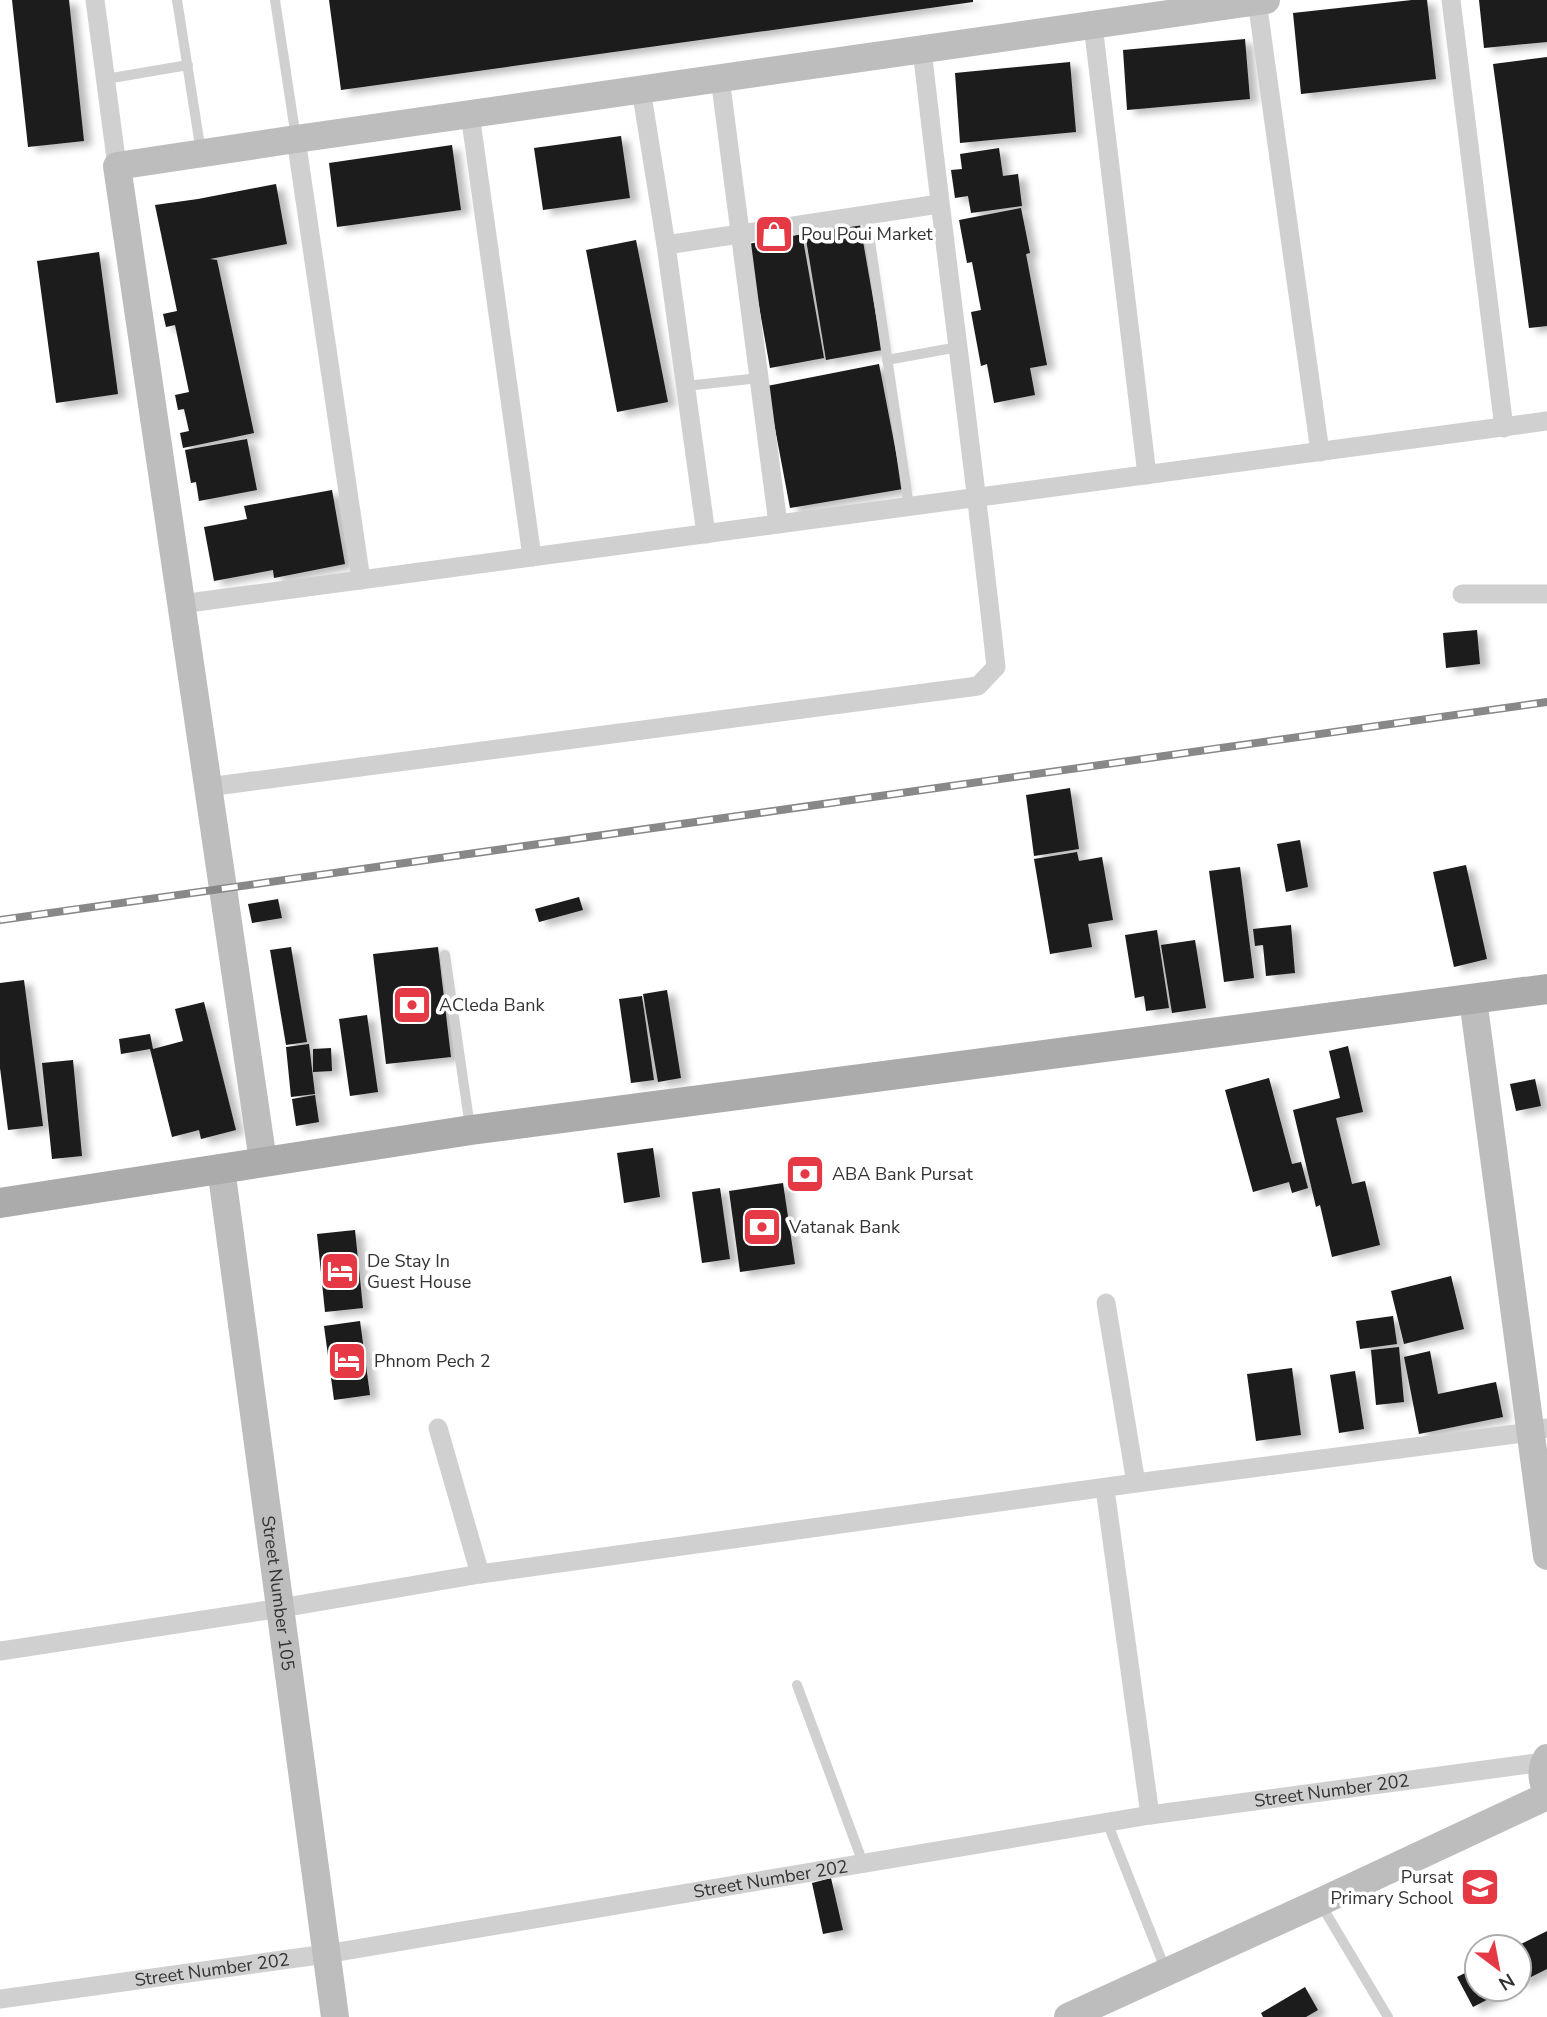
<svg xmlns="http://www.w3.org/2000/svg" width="1547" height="2017" viewBox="0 0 1547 2017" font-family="'Nunito Sans',sans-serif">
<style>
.building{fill:#1a1a1a;filter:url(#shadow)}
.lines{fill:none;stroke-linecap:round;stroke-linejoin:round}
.lane{stroke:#d0d0d0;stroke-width:10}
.street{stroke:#d0d0d0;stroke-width:19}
.secondary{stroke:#bdbdbd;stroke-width:28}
.primary{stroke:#ababab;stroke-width:30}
.rail-casing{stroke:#888;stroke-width:8}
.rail{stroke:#fff;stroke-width:5;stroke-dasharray:16;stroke-linecap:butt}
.labels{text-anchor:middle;stroke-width:7;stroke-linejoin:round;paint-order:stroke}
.poi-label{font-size:18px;fill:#333;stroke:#fff;text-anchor:start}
.street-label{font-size:18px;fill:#333;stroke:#fff}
</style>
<defs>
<filter id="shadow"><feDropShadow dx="8" dy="4.5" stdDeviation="3.5" flood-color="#0004"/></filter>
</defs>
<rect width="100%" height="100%" fill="#fff"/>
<path class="building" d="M12,0H69L84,141L28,147Z
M329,0H973V2L341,90Z
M1412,0H1427L1436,79L1301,94L1293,13Z
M1479,0H1547V42L1484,48Z
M1245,39L1250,99L1127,110L1123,50Z
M1547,57V326L1529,328L1493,64Z
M1070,62L1076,132L960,143L955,73Z
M621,136L630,198L543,210L534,148Z
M452,145L461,210L337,227L329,163Z
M999,148L1003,176L1018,174L1022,206L971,213L968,196L955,198L951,170L962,169L960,154Z
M276,184L287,244L210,259L217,260L254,433L183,448L180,433L189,431L184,409L178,410L175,395L189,392L175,325L166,327L163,314L177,311L155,205L198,199Z
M1021,208L1030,253L1026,254L1047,365L1030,368L1035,395L994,403L987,364L981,366L971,312L981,310L972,262L967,263L959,220Z
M860,224L882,350L826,360L805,233Z
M802,234L824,358L770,368L748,244Z
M636,240L668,402L617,412L586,250Z
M99,252L118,394L56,403L37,261Z
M879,364L903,489L790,508L767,386Z
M247,439L257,490L199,501L196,482L191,483L185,450Z
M332,490L345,564L274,578L273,570L214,581L204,527L247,519L244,506Z
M1477,630L1480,664L1446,668L1443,633Z
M1070,788L1079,849L1034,856L1026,795Z
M1300,840L1308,887L1286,892L1277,844Z
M1077,852L1079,861L1102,857L1113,920L1088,924L1092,947L1050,954L1034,859Z
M1466,865L1487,959L1454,967L1433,872Z
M1240,867L1254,978L1224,982L1209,871Z
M579,897L583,910L539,922L535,909Z
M278,899L282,918L252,923L248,904Z
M1291,925L1295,973L1266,976L1263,945L1255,946L1253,929Z
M1157,930L1169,1008L1146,1011L1144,996L1135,998L1125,935Z
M1195,940L1206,1008L1172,1013L1161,945Z
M291,947L307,1042L286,1045L270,950Z
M438,947L451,1057L386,1064L373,954Z
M24,980L43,1126L8,1130L0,1068V983Z
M667,990L681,1078L658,1082L643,994Z
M642,996L654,1080L631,1083L619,999Z
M204,1002L236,1130L201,1139L199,1130L172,1137L150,1049L121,1054L119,1039L150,1034L153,1049L183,1041L175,1009Z
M367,1015L378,1092L350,1096L339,1019Z
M309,1044L315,1094L291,1097L286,1047Z
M1348,1046L1363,1112L1336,1118L1352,1184L1365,1181L1380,1245L1332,1257L1320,1205L1316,1207L1293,1110L1340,1098L1329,1051Z
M331,1048L332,1071L313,1072V1049Z
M73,1060L82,1156L52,1159L42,1063Z
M1269,1078L1292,1164L1301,1162L1308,1188L1292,1193L1289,1182L1253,1192L1225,1090Z
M1535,1079L1541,1106L1516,1111L1510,1084Z
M315,1095L319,1122L296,1126L292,1099Z
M653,1148L660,1197L624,1203L617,1153Z
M783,1183L795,1264L740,1272L729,1191Z
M720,1188L730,1259L702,1263L692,1192Z
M355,1230L363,1308L325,1312L317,1234Z
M1451,1276L1464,1329L1404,1344L1391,1291Z
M1393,1316L1397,1344L1360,1349L1356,1321Z
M360,1321L370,1395L334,1400L324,1326Z
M1399,1347L1404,1402L1376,1405L1371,1350Z
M1430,1351L1438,1394L1496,1382L1503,1417L1419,1434L1404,1357Z
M1292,1368L1301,1435L1256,1441L1247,1374Z
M1355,1371L1364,1429L1339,1433L1330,1375Z
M831,1878L843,1930L823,1934L812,1883Z
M1547,1931V1969L1519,1983V1945Z
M1477,1967V1989H1508L1473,2007L1457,1977Z
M1305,1987L1318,2010L1306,2017H1263L1261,2013Z"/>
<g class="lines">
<path class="lane" d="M177,0L201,152
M275,0L296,138
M106,79L188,65
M866,214L909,507
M887,360L958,347
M686,386L759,378
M445,955L470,1127
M797,1685L863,1863
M1107,1822L1166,1971
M1320,1903L1388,2017"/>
<g class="street">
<path d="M95,0L117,166"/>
<path d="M1451,0L1504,428"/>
<path d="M1257,1L1320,452"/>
<path d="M1093,25L1147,475"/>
<path d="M720,78L778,524"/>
<path d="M641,89L666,245L706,534"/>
<path d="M470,114L532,557"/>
<path d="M296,139L361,580"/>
<path d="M666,245L939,204"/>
<path d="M1462,594H1547"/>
<path d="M181,604L1547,421"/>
<path d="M208,787L978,686L996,667C974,461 945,255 922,49"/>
<path d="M1106,1303L1136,1483"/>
<path d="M438,1428L480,1574"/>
<path d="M1105,1489L1150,1815"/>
<path d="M0,1651L281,1608L480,1574L1136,1483L1531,1432L1547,1428"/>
<path id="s1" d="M0,1999L326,1954L1150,1815L1544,1762"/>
</g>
<g class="secondary">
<path d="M1473,999L1547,1556"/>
<path d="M263,1161L117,166L296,139L1266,0"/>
<path id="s2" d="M221,1168L335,2017"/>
<path d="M1547,1758C1540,1769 1542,1781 1547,1792"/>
<path d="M1068,2017L1320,1902L1547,1796"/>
</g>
<path class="primary" d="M0,1203L471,1130L1547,989"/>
<g class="rail-casing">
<path id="rail" d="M0,920L1547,702"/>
</g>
<use href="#rail" class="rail"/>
</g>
<defs>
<g id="shop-square" transform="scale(2.0125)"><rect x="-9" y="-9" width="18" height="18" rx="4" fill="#e63946" stroke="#fff"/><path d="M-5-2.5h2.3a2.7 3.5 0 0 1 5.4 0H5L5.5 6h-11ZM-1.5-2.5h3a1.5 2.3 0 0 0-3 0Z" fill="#fff"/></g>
<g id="bank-square" transform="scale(2.0125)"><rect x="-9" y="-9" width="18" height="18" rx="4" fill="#e63946" stroke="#fff"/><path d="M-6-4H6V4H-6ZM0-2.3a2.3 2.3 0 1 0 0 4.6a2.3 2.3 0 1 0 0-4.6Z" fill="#fff"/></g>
<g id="hotel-square" transform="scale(2.0125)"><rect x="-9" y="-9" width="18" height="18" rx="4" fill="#e63946" stroke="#fff"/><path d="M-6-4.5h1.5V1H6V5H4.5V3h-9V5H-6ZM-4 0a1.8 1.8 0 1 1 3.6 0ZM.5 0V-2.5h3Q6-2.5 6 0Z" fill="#fff"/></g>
<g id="school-square" transform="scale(2.0125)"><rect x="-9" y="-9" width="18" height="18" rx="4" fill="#e63946" stroke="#fff"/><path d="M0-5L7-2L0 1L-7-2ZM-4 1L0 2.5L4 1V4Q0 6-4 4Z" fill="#fff"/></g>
</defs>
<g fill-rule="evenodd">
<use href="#shop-square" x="774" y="234"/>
<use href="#bank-square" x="412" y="1005"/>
<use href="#bank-square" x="805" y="1174"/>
<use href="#bank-square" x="762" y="1227"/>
<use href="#hotel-square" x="340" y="1271"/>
<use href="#hotel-square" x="347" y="1361"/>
<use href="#school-square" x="1480" y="1887"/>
</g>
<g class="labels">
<g class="poi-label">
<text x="801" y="240">Pou Poui Market</text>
<text x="439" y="1011">ACleda Bank</text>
<text x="832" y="1180">ABA Bank Pursat</text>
<text x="789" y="1233">Vatanak Bank</text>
<text x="367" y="1267">De Stay In<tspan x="367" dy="21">Guest House</tspan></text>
<text x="374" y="1367">Phnom Pech 2</text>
<text x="1453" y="1883" text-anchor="end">Pursat<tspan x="1453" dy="21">Primary School</tspan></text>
</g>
<g class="street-label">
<text dy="6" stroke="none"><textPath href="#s2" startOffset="429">Street Number 105</textPath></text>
<text dy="6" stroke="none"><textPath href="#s1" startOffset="1348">Street Number 202</textPath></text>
<text dy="6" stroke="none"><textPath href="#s1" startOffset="780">Street Number 202</textPath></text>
<text dy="6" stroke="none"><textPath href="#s1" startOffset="214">Street Number 202</textPath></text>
</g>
</g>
<g transform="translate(1498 1968) rotate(148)"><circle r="33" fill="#ffffff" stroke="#adadad" stroke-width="2"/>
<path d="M0-5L12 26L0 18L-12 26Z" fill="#e63946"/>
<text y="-10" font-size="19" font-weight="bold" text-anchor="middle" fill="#333333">N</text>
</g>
</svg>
